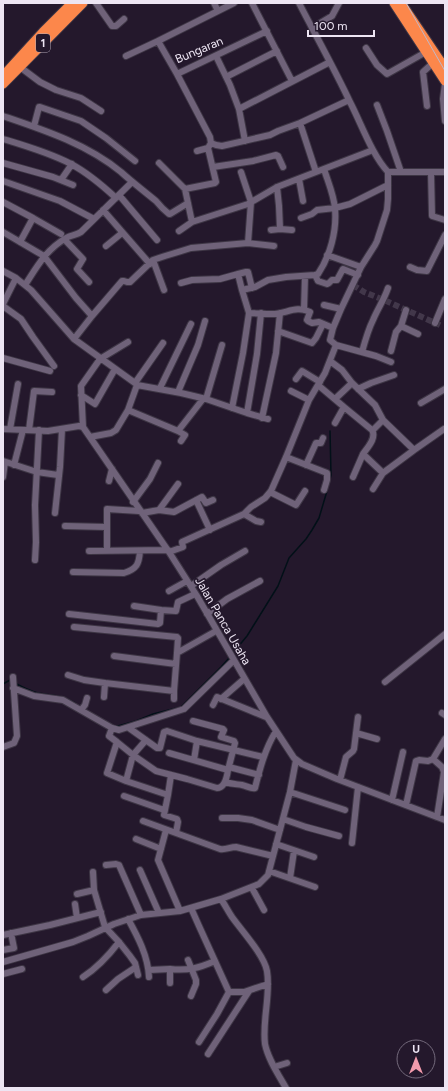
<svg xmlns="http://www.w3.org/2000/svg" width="448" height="1091" viewBox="0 0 448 1091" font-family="Figtree,sans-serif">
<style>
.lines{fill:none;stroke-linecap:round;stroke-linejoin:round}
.stream{stroke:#021018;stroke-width:1.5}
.minor-tunnel{stroke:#42374a;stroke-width:6;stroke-dasharray:6 3;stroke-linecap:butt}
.minor-casing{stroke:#3e3645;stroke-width:8}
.highway-casing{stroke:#3e3645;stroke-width:11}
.minor{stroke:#6f6279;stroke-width:6}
.highway{stroke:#fc874b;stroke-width:9}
.tram{stroke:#c0b7c7;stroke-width:1}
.labels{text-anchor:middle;stroke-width:3.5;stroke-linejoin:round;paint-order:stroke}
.shield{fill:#24182c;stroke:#b1a8b7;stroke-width:1}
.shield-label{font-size:11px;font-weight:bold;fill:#ede5f3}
.street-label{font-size:12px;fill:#ede5f3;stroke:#24182c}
</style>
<rect width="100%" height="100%" fill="#24182c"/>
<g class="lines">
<path class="stream" d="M330,479L331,475L330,431
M232,654L247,636L278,586L289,558L306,539L312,530L319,518L327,491
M15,683C22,687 30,691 38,693C54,696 60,694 75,703
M3,684L10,680L11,681
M116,726H118L136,721L153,714L181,707L221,667L230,657"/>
<path class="minor-tunnel" d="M353,285L364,292L384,300L442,326"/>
<g class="minor-casing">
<path id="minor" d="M96,3L112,26H116L124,19
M214,3L218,11L158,41L177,74L267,31
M252,3L292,81
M299,3C316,36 334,68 350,102C361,123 372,155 388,172H445
M218,11L234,3
M312,28L332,16L339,3
M366,48L377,65L387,74L426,52
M126,56L158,41
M216,56L230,85L239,109L245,141
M20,67L40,82L56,90L81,98L101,111
M177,74L210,137L211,143L208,148L216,182L215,183L185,189
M226,77L277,51
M445,84L443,99L445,121
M377,105L387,131L401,172
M427,106L423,72L433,63
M239,109L330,62
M3,116C44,130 87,144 121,172C132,182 144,191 156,201C160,206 164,210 169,214H170L188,203
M300,123L316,172
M34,126L39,107H40L81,121L106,138L135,161
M3,139C26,146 50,153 71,164C86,172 103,186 116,198
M211,143L216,145L222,146L270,135L278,131L300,123L349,100
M197,151L208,148
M3,163L53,177L73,185
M159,163L185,189L192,222
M213,167L253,161L276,155L278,156L283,167
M388,172V199L387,210L377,241L375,245L361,267L341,309L333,328L330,340L336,345L376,356L391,362
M431,172L432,216L445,220
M299,179L303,201
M61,180L72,164
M3,181L60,201L94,219
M119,195L157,240
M3,202L33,218L61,234
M103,210L150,264
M301,218L312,214L317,210L335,208L350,204L388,185
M280,229L292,230
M271,230L280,229L279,206L277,187
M179,231L192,222L248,204L277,187L373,150
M3,232L44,256L76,298L92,316
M65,240L83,259L77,269L89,282
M20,242L33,218
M248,243L274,246
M106,246L122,233
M327,255L361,267
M153,260L164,290
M410,267L417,270L427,271L445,235
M3,271L16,278L31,290L74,339L135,383L137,385L181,393L206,399L247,413L268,419
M238,274L246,272H248L252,288
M315,275L318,281L327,284L329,283L332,280H337L343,269L358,275
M181,283L192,280L220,279L238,274L242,290L255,287L268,280L286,277L315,275L318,274C330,256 337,231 335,209C334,195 328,182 324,169
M25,285C38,265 46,250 66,238C71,235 77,235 81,232L132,182
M3,304L16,278
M324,305L341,309
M3,306L21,319L33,337L54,366
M304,310L305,276
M249,313C256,313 264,314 272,314C286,314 296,305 310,312L307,320L308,321L312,323L319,322L333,328
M435,323L445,299
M401,326L418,334
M278,331L312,343L316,338L323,324
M74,339L92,316L122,281H124L127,282H130L153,260L165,256L191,248L248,243L251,202L241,172
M391,351L396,332L401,326L406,310
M362,352C365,341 368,330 373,320C378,308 384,300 388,288
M3,358L50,371
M330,361L342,370L352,383L375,405L383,420L373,430H372L344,407L335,423
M296,379L302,371L320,382
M135,383L163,343
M318,385L344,407
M160,388L191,324
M358,389L371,383L394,375
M291,391L309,400
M178,392L198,345L205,321
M81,395L95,404L115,369
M206,399L222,345
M335,399L352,383
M421,403L445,389
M232,408L243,353L249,313L242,290
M128,410L178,431L203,399
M247,413L257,354L261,313
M262,418L276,353L280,313
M383,420L414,450L444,429
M83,427L81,386L100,359L128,342
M3,429L48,431L79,426L83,427L169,552L197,596L267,717L294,758L302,764L337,779L445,820
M10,429L18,384
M29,430L34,391L52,392
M178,431L185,435L181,441
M90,437L111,433L116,430L128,410L137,385
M363,454C367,448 377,438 372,430
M286,457L327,473V480L324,490
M3,461L37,472L58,475
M14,465L23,430
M306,465L316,443H321L323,438
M3,477L5,462
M353,477L363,454L383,473L414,450
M109,481L112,469
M373,489L383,473
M270,492L296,505L305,491
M196,500L210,530
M133,502L150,479L158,463
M159,510L178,484
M55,513L60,467L62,429
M142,513L159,510L174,512L202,497L206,503L213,500
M244,514L256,521L261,522
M65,526L107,527V509L139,511
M89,551L168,550
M107,551V527
M169,552L183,547L182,542L244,514L251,507L265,498L271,491L286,457L309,400L325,373L336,345
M35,560L36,542L35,505L39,430
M73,572L124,573C137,569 139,564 140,551
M191,586L221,565L245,551
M169,591L187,581
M134,606L161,610
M69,614L158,624L160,623L161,610L176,611L178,602L195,594
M207,614L227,599L260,581
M74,627L177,637L178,638L177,653
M114,656L176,664
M68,675L84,680L105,683
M385,682L445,634
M13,688L34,696L63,700L112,728L119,730L184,709L233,661
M104,697L105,683L174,691L177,653L216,631
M174,699V691
M221,699L244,679
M213,705L217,697L249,710L266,717
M81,710L85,705L87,698
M442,713L445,715
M112,728L109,736L117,742L107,773L126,781
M129,728L157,748H160L164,732L167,731L197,741L263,757
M356,733L377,739
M117,742L133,755L146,740
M3,747L14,743L17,736L13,677
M169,753L228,770L235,743L234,741L221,737L224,730L223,729L193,721
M194,760L197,741
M229,767L259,775
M228,770C227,777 225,788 217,788L187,779L156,771L133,755L126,781L168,795L164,815L177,819L178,822L176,833L220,849C226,850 230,847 236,847L273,856
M340,780L346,757L353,751L354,749L358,717
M225,782C232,784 235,784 242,785C247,786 251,789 255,788C260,768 265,749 276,731
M290,792L345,810
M168,795L171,775
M124,796L164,810
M392,800L403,752
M406,805L416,761L419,760L428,761L433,759
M437,817L444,772L442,767L433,759L445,739
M222,818H238L252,820L280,830
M283,819L306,827L339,836
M143,821L176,833
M166,830L158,860L180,911
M136,839L161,849
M352,843L358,787
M276,844L314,857
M106,865L116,864L119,865L141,915
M140,870L159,913
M269,871L315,887
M93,872L94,890L105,927L119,942L130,956L135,963L138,975
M290,878L294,851
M252,888L264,910
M77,894L94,890
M75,904L77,918
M191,908L199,926L229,992
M128,919C138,937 148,956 149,977
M3,935L50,925L101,912
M3,950L14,948L11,933
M188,960L196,980V984L191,996
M3,962L73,942L88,936L114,924L141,915L180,911L221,899
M149,970L170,969
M3,974L22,969
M83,977C97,968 109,955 119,942
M170,983V969C188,971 199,968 215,961
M106,990L118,979L136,967
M229,992H244L268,984
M199,1042L217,1014L229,992
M208,1054L249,991
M274,1067L287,1063
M286,1088C278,1074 268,1059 265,1044C262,1020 271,995 267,971C264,955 242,931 232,917C228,911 225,905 221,899L259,884L268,875L290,792L296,760"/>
</g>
<g class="highway-casing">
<path id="highway" d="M394,3L445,81
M401,3L445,68
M3,76L43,32L72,3
M3,84L83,3"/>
</g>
<use href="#minor" class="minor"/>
<use href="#highway" class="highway"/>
<path class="tram" d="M406,3L445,71"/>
</g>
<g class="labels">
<rect class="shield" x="36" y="34" width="14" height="18" rx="3"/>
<g class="shield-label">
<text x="43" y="47">1</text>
</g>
<g class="street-label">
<text transform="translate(199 50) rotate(-23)" y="4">Bungaran</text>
<text transform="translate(223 621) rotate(60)" y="4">Jalan Panca Usaha</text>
</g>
</g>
<rect width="448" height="1091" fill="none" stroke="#ede5f3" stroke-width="8"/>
<g transform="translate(416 1059)"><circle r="19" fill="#24182c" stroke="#746a7c"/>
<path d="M0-3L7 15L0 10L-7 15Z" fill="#f29aac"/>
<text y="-6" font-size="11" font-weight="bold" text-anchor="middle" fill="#ede5f3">U</text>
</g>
<path d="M308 30v6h66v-6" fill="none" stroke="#ede5f3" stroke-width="2"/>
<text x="314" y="30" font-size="12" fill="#ede5f3" stroke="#24182c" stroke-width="3" paint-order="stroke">100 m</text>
</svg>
